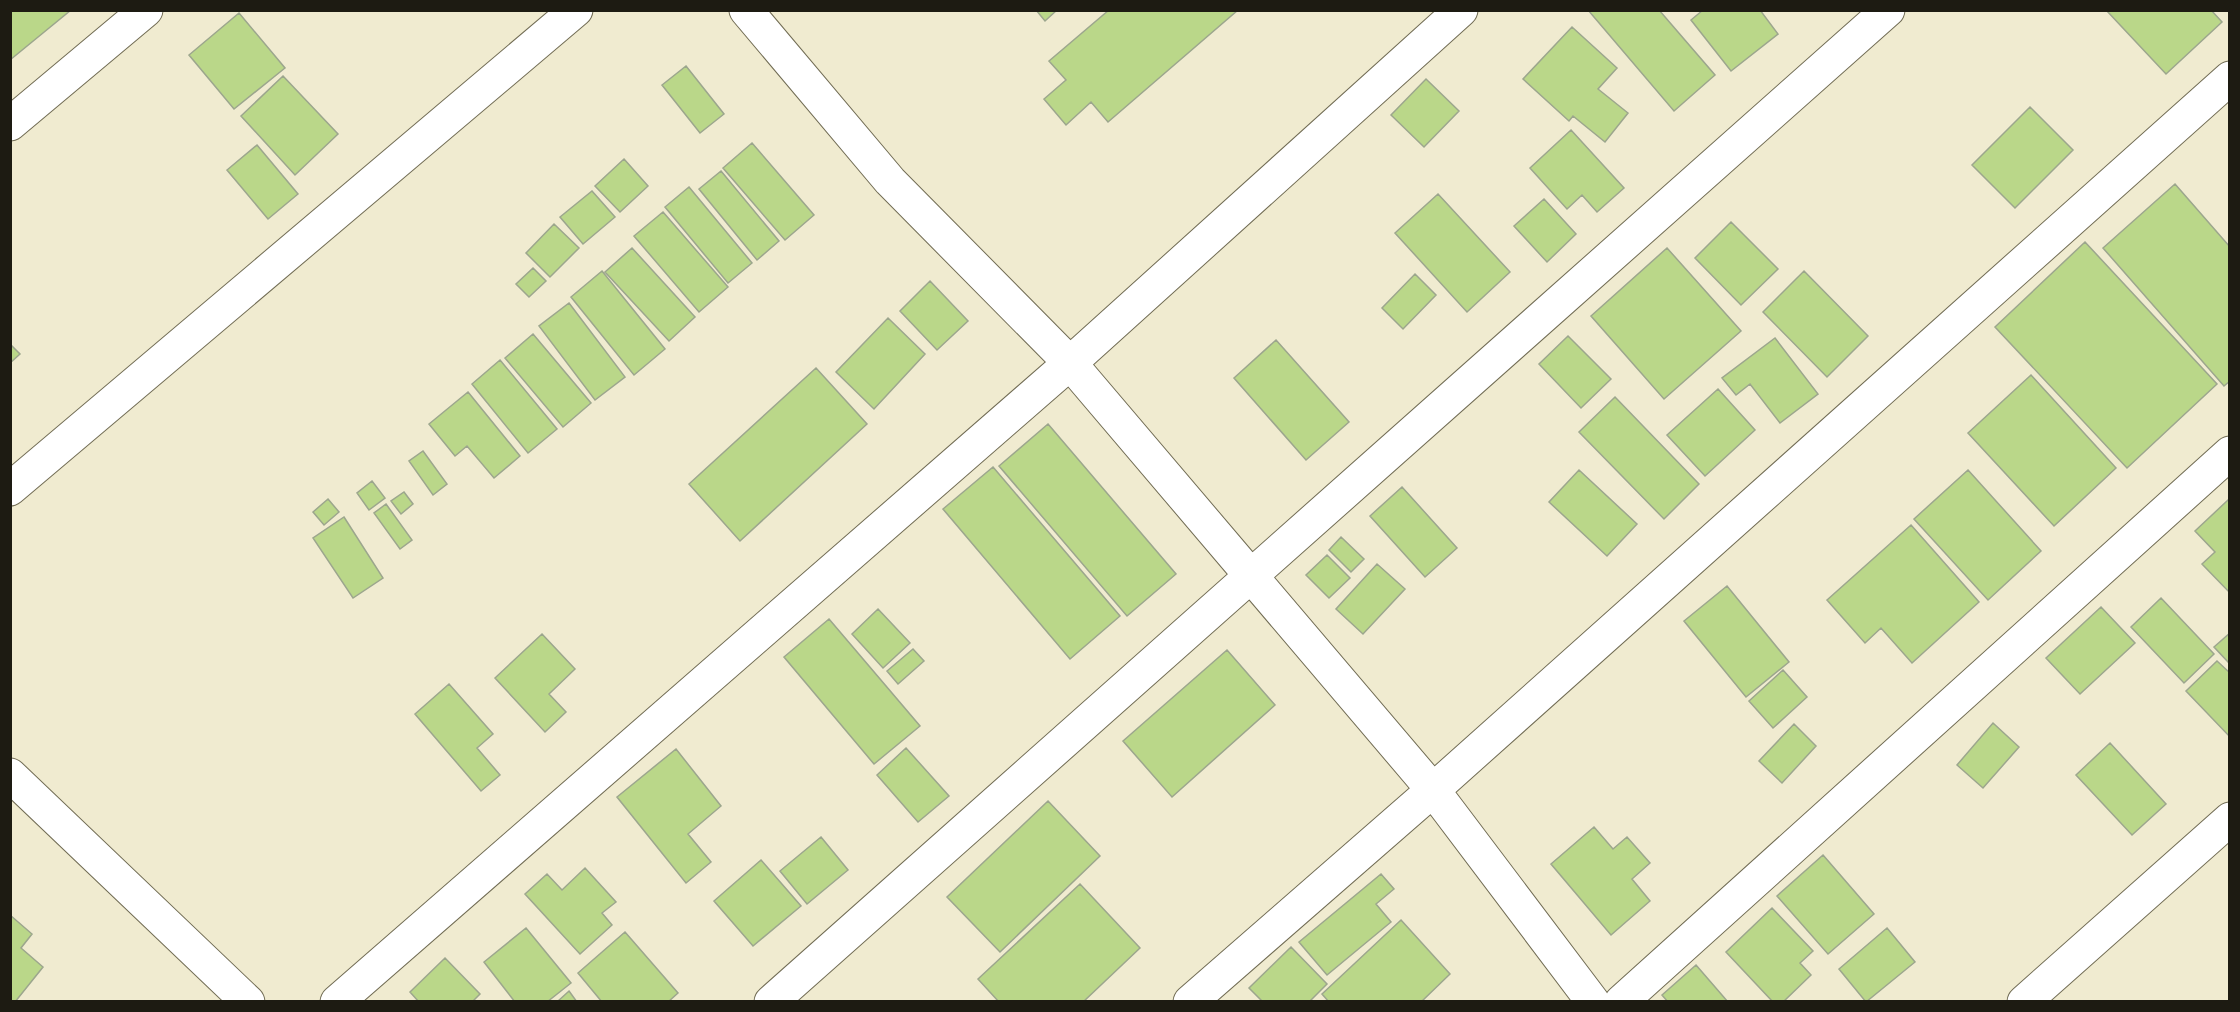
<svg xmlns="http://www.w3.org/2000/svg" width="2240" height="1012" viewBox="0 0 2240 1012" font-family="Lora,serif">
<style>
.building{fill:#bad789;stroke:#9ca68d;stroke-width:1.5}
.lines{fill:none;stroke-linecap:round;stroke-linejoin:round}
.street-casing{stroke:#716c54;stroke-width:35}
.street{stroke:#fff;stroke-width:33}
</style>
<rect width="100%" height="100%" fill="#f0ebd0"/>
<path class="building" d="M10,10H71L10,60Z
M1036,10H1057L1045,21Z
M1109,10H1238L1108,122L1091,102L1066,125L1044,99L1066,80L1049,61Z
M1588,10H1659L1715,75L1674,111Z
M1703,10H1760L1778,34L1731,71L1691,20Z
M2106,10H2211L2222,22L2166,74Z
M239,13L285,68L234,109L189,55Z
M1572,27L1617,68L1598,89L1628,113L1605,142L1573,116L1569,121L1523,79Z
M686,66L724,114L700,133L662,85Z
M283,76L338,134L295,175L241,116Z
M1426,79L1459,111L1424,147L1391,115Z
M2030,107L2073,150L2015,208L1972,165Z
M1571,130L1624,188L1597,212L1582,195L1567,209L1530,168Z
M752,143L814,215L785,240L723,168Z
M257,145L298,194L268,219L227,170Z
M624,159L648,186L620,212L595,186Z
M721,171L779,241L757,260L699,189Z
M2175,184L2230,247V381L2224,386L2103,248Z
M689,187L752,263L728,283L665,207Z
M592,191L615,217L583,244L560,217Z
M1438,194L1510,272L1467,312L1395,233Z
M1544,199L1576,234L1547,262L1514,226Z
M663,212L728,287L699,312L634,236Z
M1731,222L1778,269L1741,305L1695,258Z
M554,224L579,248L550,277L526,253Z
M2085,242L2217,384L2127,468L1995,327Z
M632,248L695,317L669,341L605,272Z
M1667,248L1741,331L1664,399L1591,316Z
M533,268L546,281L529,297L516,284Z
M602,271L665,349L634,375L571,297Z
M1804,271L1868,336L1827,377L1763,312Z
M1415,274L1436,295L1403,329L1382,308Z
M930,281L968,321L937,350L900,311Z
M569,303L625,377L595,400L539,326Z
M888,318L925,354L874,409L836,372Z
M533,334L591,403L563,427L505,358Z
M1568,336L1611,379L1581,408L1539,364Z
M1775,338L1818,394L1780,423L1750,384L1736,395L1722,378Z
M1276,340L1349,422L1306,460L1234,378Z
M10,344L20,354L10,363Z
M500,360L557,429L528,453L472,384Z
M816,368L867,424L740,541L689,484Z
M2031,375L2116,468L2054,526L1968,433Z
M1718,389L1755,430L1705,476L1667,435Z
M468,392L520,456L494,478L467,446L455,456L429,424Z
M1615,397L1699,484L1664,519L1579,432Z
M1048,424L1176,574L1127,616L999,466Z
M423,451L447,484L433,495L409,461Z
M993,467L1120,616L1070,659L943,509Z
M1579,470L1637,524L1607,556L1549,502Z
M1968,470L2041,551L1988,600L1914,519Z
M372,481L385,498L369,510L357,493Z
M1402,487L1457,548L1425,577L1370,516Z
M404,492L413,504L401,514L391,501Z
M328,499L339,512L324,525L313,512Z
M2228,500L2230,502V593L2202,564L2215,552L2195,531Z
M386,504L412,540L400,549L374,513Z
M344,517L383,578L353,598L313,538Z
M1911,525L1979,602L1912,663L1881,628L1865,643L1827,600Z
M1341,537L1364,559L1351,572L1329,550Z
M1327,555L1350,578L1329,598L1306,575Z
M1377,564L1405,589L1363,634L1336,609Z
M1727,586L1789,662L1746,697L1684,621Z
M2161,598L2214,654L2184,683L2131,627Z
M2101,607L2135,643L2080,694L2046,658Z
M878,609L910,643L883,668L852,634Z
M829,619L920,726L874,764L784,657Z
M2230,633V664L2214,647Z
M542,634L575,669L549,694L566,712L545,732L495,678Z
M913,649L924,661L898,684L887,671Z
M1227,650L1275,705L1172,797L1123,741Z
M2217,661L2230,673V737L2186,691Z
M1783,670L1807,697L1773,728L1749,701Z
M449,684L493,734L477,748L500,775L481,791L415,714Z
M1993,723L2019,747L1983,788L1957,765Z
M1794,724L1816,746L1782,783L1759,761Z
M2110,743L2166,804L2132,835L2076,775Z
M906,748L949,796L918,822L877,775Z
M676,749L721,806L688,834L711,862L686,883L617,797Z
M1048,801L1100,856L1000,952L947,897Z
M1594,827L1613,849L1627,837L1650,863L1632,879L1650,901L1611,935L1551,864Z
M821,837L848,870L807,904L780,871Z
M1823,855L1874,914L1828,954L1777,896Z
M761,860L801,906L753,946L714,901Z
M585,868L616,902L602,913L612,925L580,954L525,894L547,874L562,890Z
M1381,874L1394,889L1376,904L1391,922L1327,975L1299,942Z
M1080,884L1140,948L1083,1002H999L978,979Z
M1772,908L1813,951L1800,963L1811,975L1783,1002H1773L1726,952Z
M10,915L32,934L21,948L43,967L15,1002H10Z
M1401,920L1450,974L1421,1002H1329L1322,994Z
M526,928L571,983L547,1002H515L484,962Z
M1887,928L1915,962L1866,1002L1839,969Z
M625,932L678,993L668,1002H602L578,973Z
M1291,947L1327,984L1309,1002H1263L1249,988Z
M445,958L480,994L472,1002H419L410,992Z
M1696,965L1728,1002H1668L1662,995Z
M569,991L577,1002H557Z"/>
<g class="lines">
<g class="street-casing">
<path id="street" d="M746,10L890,181L1070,363L1433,790L1593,1002
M10,124L146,10
M10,489L576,10
M10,775L248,1002
M337,1002L1070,363L1461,10
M771,1002L1888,10
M1190,1002L1433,790L2230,78
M1621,1002L2230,453
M2024,1002L2230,819"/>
</g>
<use href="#street" class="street"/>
</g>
<rect width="2240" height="1012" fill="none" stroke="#1d1b12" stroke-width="24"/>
</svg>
